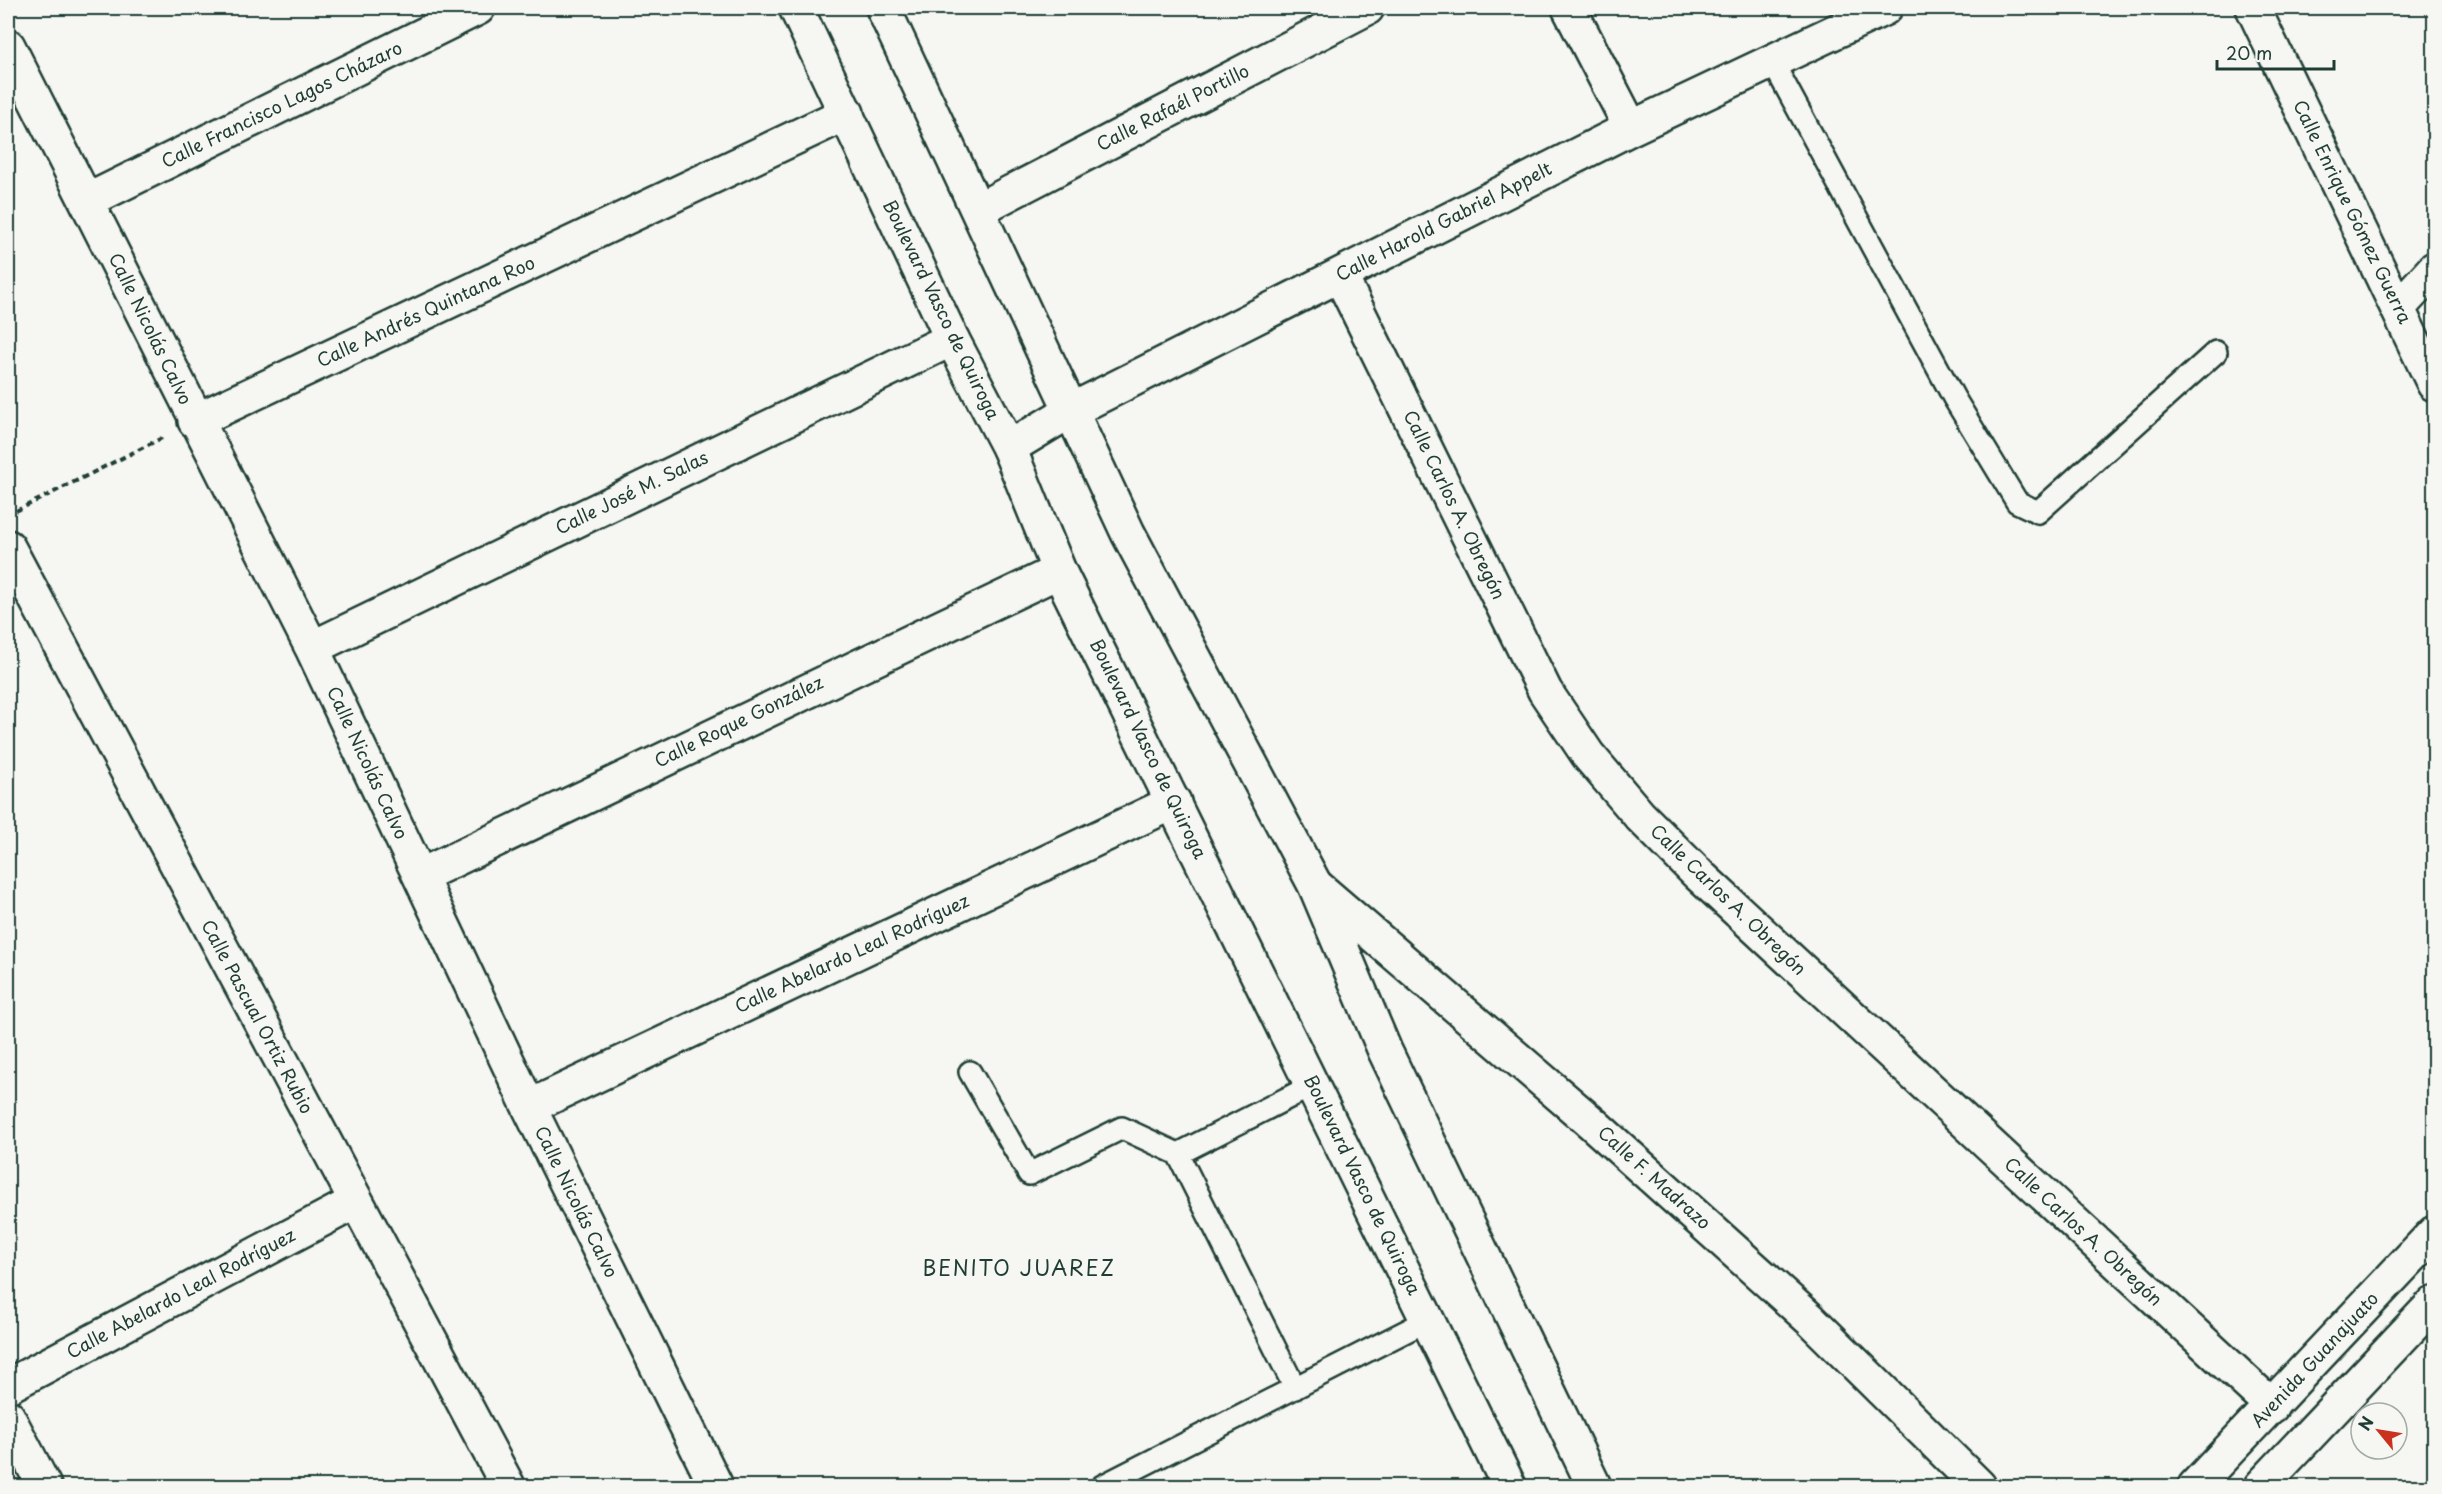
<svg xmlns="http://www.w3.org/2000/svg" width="2442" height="1494" viewBox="0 0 2442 1494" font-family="'Playpen Sans',sans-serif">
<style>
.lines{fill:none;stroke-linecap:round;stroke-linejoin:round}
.service-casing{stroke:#1f3d34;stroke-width:26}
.minor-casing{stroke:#1f3d34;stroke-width:38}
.tertiary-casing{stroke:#1f3d34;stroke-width:38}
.path{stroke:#1f3d34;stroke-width:4;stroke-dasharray:6 4.5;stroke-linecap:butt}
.service{stroke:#f6f6f2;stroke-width:21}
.minor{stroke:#f6f6f2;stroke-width:33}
.tertiary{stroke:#f6f6f2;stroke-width:33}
.labels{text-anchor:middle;stroke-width:4.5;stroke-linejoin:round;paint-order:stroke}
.street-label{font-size:18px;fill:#1f3d34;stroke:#f6f6f2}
.quarter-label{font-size:21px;letter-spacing:1.5px;fill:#1f3d34;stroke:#f6f6f2}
</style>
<rect width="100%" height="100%" fill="#f6f6f2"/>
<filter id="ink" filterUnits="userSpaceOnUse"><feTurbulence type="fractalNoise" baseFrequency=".0167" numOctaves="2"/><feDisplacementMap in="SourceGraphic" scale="12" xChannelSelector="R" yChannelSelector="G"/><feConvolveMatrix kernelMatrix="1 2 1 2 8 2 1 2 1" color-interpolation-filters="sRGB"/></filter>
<g filter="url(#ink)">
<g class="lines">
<g class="service-casing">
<path id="service" d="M1772,61L1954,398L2017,502L2038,512L2216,352
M970,1072L1029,1174L1122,1128L1178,1154L1295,1388
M1178,1154L1313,1085
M1102,1486L1428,1320"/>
</g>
<g class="minor-casing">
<path id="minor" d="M1569,8L1631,128
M2253,8L2434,384
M8,46L312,648L529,1107L716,1486
M87,201L478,8
M979,209L1367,8
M1340,275L1545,691L1588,755L1640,816L1699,875L2272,1406
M2399,307L2434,269
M195,421L847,113
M1009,448L1070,411L1631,128L1885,8
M8,547L508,1486
M312,648L952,339
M420,876L1059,571
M1315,885L1592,1123L1810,1319L1979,1486
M529,1107L1174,802
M8,1386L355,1202
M8,1417L44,1486
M2195,1486L2434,1233
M2261,1486L2434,1303"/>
</g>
<g class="tertiary-casing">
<path id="tertiary" d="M796,8L952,339L1009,448L1059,571L1509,1486
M883,8L1128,533L1315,885L1385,1051L1594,1486"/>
</g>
<path class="path" d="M16,511L162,438"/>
<use href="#service" class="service"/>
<use href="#minor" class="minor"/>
<use href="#tertiary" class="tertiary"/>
</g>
</g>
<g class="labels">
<g class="street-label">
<text transform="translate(282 105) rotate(-26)" y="6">Calle Francisco Lagos Cházaro</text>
<text transform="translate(1173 108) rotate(-27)" y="6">Calle Rafaél Portillo</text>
<text transform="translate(2352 212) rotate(64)" y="6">Calle Enrique Gómez Guerra</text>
<text transform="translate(1444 222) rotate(-27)" y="6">Calle Harold Gabriel Appelt</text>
<text transform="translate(941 310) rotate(64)" y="6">Boulevard Vasco de Quiroga</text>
<text transform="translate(426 312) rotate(-25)" y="6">Calle Andrés Quintana Roo</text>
<text transform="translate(150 329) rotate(64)" y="6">Calle Nicolás Calvo</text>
<text transform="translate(632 493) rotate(-26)" y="6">Calle José M. Salas</text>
<text transform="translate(1454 505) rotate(64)" y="6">Calle Carlos A. Obregón</text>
<text transform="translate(739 722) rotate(-26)" y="6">Calle Roque González</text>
<text transform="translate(1148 749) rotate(64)" y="6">Boulevard Vasco de Quiroga</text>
<text transform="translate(367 763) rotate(65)" y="6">Calle Nicolás Calvo</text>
<text transform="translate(1728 900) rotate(44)" y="6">Calle Carlos A. Obregón</text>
<text transform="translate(852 954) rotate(-25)" y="6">Calle Abelardo Leal Rodríguez</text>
<text transform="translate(257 1017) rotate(62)" y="6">Calle Pascual Ortiz Rubio</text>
<text transform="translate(1654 1178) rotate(42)" y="6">Calle F. Madrazo</text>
<text transform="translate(1362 1185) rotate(64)" y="6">Boulevard Vasco de Quiroga</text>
<text transform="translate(576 1202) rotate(64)" y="6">Calle Nicolás Calvo</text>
<text transform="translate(2083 1232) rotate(43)" y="6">Calle Carlos A. Obregón</text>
<text transform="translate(181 1294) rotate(-28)" y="6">Calle Abelardo Leal Rodríguez</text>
<text transform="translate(2315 1360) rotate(-47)" y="6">Avenida Guanajuato</text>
</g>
<g class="quarter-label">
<text x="1019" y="1276">BENITO JUAREZ</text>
</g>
</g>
<rect width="2442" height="1494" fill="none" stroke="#f6f6f2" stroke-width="30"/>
<rect x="15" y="15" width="2412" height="1464" fill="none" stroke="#1f3d34" stroke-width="2" filter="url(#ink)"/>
<g transform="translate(2379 1431) rotate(300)"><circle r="28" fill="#f6f6f2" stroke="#a0aca6" stroke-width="1.5"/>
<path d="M0-4.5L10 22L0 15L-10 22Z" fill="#c8321e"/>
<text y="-9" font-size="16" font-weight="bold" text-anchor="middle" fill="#1f3d34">N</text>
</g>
<path d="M2217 60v9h117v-9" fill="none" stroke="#1f3d34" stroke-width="3"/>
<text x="2226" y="60" font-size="18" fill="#1f3d34" stroke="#f6f6f2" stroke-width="4.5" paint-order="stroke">20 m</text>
</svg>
